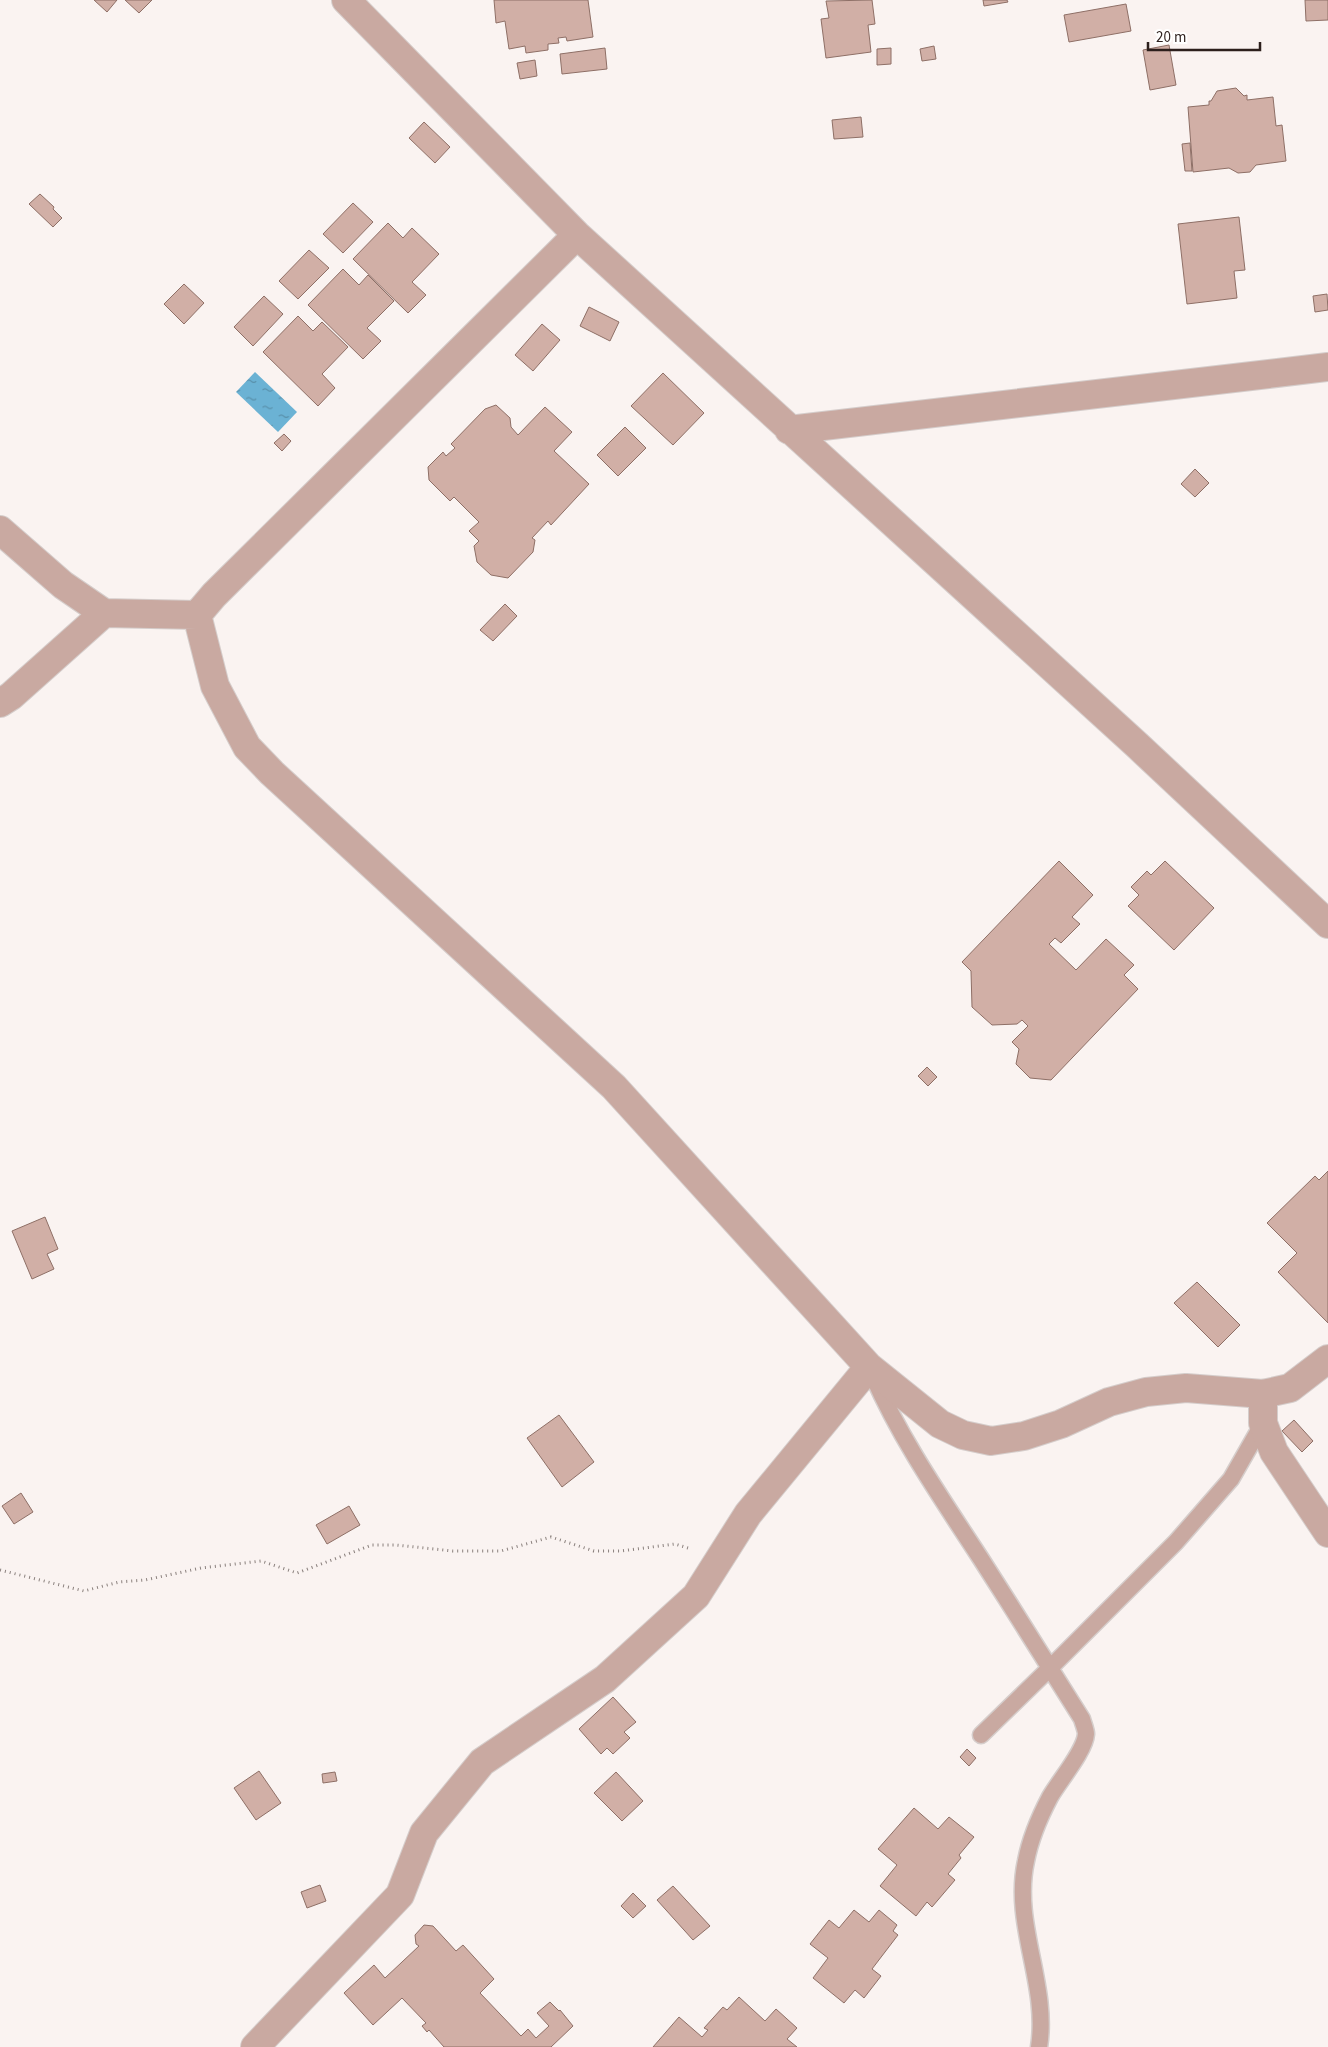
<svg xmlns="http://www.w3.org/2000/svg" width="1328" height="2047" viewBox="0 0 1328 2047" font-family="'Source Sans 3',sans-serif">
<style>
.water{fill:url(#water-ripples)}
.building{fill:#d1afa6;stroke:#8e6f66}
.lines{fill:none;stroke-linecap:round;stroke-linejoin:round}
.lane-casing{stroke:#d5cdcb;stroke-width:19}
.street-casing{stroke:#d5cdcb;stroke-width:30}
.path{stroke:#8a807d;stroke-width:3;stroke-dasharray:1 4;stroke-linecap:butt}
.lane{stroke:#c9a9a1;stroke-width:16}
.street{stroke:#c9a9a1;stroke-width:28}
</style>
<defs>
<pattern id="water-ripples" width="26" height="14" patternUnits="userSpaceOnUse" patternTransform="scale(1.25)"><rect width="26" height="14" fill="#6bb2d4"/><path d="M2 4q2-2 4 0t4 0M15 11q2-2 4 0t4 0" fill="none" stroke="#5890ab"/></pattern>
</defs>
<rect width="100%" height="100%" fill="#faf3f1"/>
<path class="water" d="M255,372L297,412L278,432L236,392Z"/>
<path class="building" d="M94,0H117L107,12Z
M125,0H152L139,13Z
M494,0H588L593,37L567,41L566,37L558,38L559,43L548,44V50L526,53L525,46L509,49L505,21L496,23Z
M872,0L875,24L868,25L871,52L826,58L821,19L829,18L826,1Z
M983,0H1007L1008,2L984,6Z
M1305,0H1328V20L1306,21Z
M1126,4L1131,31L1069,42L1064,15Z
M1169,45L1176,85L1150,90L1143,50Z
M934,46L936,59L922,61L920,49Z
M605,48L607,69L562,74L560,54Z
M891,48V64L877,65V49Z
M535,60L537,76L520,79L517,63Z
M1236,88L1244,96L1247,95V100L1273,97L1276,126L1282,125L1286,161L1256,165L1250,172L1238,173L1229,168L1193,172L1188,107L1209,105V101H1211L1217,91Z
M861,117L863,137L834,139L832,120Z
M424,122L450,147L435,163L409,138Z
M1190,143L1192,171H1185L1182,144Z
M40,194L54,207L53,209L62,218L53,227L29,204Z
M353,203L373,222L343,253L323,234Z
M1239,217L1245,270L1234,271L1237,298L1187,304L1178,224Z
M388,223L403,238L412,228L439,254L412,282L426,295L408,313L353,259Z
M309,250L329,268L298,299L279,281Z
M343,269L359,285L368,275L394,301L367,328L381,341L363,359L308,305Z
M184,284L204,303L184,324L164,304Z
M1327,294L1328,310L1315,312L1313,296Z
M264,296L283,314L253,346L234,327Z
M589,307L619,322L610,341L580,326Z
M298,316L313,331L322,322L348,347L322,374L335,388L318,406L263,352Z
M542,324L560,340L533,371L515,355Z
M663,373L704,413L673,445L631,406Z
M496,405L510,418L511,427L518,435L545,407L572,432L554,451L589,484L551,525L548,521L532,538L535,540L533,552L508,578L491,575L477,562L474,546L479,541L469,531L479,522L454,497L450,501L429,480L428,467L443,452L446,456L455,448L451,444L485,409Z
M625,427L646,448L618,476L597,455Z
M284,434L291,441L282,451L274,443Z
M1195,469L1209,483L1195,497L1181,484Z
M505,604L517,616L493,641L480,630Z
M1059,861L1093,895L1072,917L1080,924L1061,943L1055,938L1049,944L1076,970L1106,939L1134,965L1124,975L1138,989L1051,1080L1030,1078L1016,1064L1019,1049L1012,1042L1028,1026L1022,1020L1017,1024L992,1025L972,1007L971,971L962,962Z
M1165,861L1214,908L1174,950L1128,906L1139,895L1131,887L1147,871L1151,875Z
M927,1067L937,1077L928,1086L918,1076Z
M1328,1171V1323L1278,1272L1297,1253L1267,1223L1315,1176L1319,1180Z
M45,1217L58,1249L47,1254L54,1269L32,1279L12,1231Z
M1197,1282L1240,1325L1218,1347L1174,1303Z
M559,1415L594,1462L562,1487L527,1438Z
M1294,1420L1313,1441L1302,1452L1282,1431Z
M21,1493L33,1512L14,1524L2,1506Z
M349,1506L360,1525L327,1544L316,1525Z
M613,1697L636,1722L624,1732L630,1738L613,1754L607,1748L601,1754L579,1729Z
M967,1749L976,1758L969,1766L960,1757Z
M259,1771L281,1803L256,1820L234,1788Z
M335,1772L337,1781L323,1783L322,1774Z
M616,1772L643,1801L622,1821L594,1793Z
M914,1808L938,1829L949,1817L974,1837L959,1855L961,1858L948,1874L955,1880L932,1907L927,1902L916,1916L880,1886L897,1865L878,1849Z
M320,1885L326,1901L307,1908L301,1892Z
M673,1886L710,1926L693,1940L657,1900Z
M633,1893L646,1906L633,1918L621,1906Z
M854,1910L869,1922L879,1910L897,1925L893,1931L898,1935L872,1969L881,1976L864,1998L855,1990L844,2003L813,1978L828,1958L810,1944L829,1920L839,1928Z
M424,1925L433,1926L456,1951L463,1945L494,1979L480,1993L521,2036L528,2029L536,2038L549,2026L537,2013L550,2002L559,2011L560,2010L573,2026L551,2047H444L429,2030L427,2032L422,2026L426,2023L402,1998L373,2025L344,1993L374,1965L385,1978L419,1946L416,1944L415,1935Z
M739,1997L765,2021L776,2009L797,2028L787,2039L797,2047H653L679,2017L702,2037L708,2030L704,2028L723,2007L727,2010Z"/>
<g class="lines">
<g class="lane-casing">
<path id="lane" d="M873,1376C901,1440 942,1499 981,1559C1015,1612 1048,1665 1082,1719C1083,1723 1086,1730 1086,1734C1085,1751 1059,1781 1050,1797C1040,1816 1030,1840 1026,1861C1012,1924 1049,1984 1039,2047
M981,1735L1050,1668L1176,1542L1231,1479L1263,1423"/>
</g>
<g class="street-casing">
<path id="street" d="M346,0L577,235L1137,745L1328,924
M789,430L1328,367
M0,530L63,585L104,613L197,615L214,595L577,235
M197,615L215,686L247,747L272,773L614,1087L869,1367L940,1424L963,1435L991,1441L1024,1436L1061,1424L1109,1402L1146,1392L1186,1388L1263,1394L1290,1388L1328,1359
M0,703L11,696L104,613
M1263,1394V1423L1274,1452L1328,1533
M255,2047L400,1895L424,1833L482,1762L605,1679L696,1596L748,1514L869,1367"/>
</g>
<path class="path" d="M0,1570L84,1591L119,1582L145,1580L201,1568L261,1561L297,1573L372,1545H396L453,1551H501L551,1537L594,1551H621L675,1544L688,1548"/>
<use href="#lane" class="lane"/>
<use href="#street" class="street"/>
</g>
<path d="M1148 42v8h112v-8" fill="none" stroke="#2c1f1c" stroke-width="2.5"/>
<text x="1156" y="42" font-size="15" fill="#2c1f1c" stroke="#ffffff" stroke-width="4" paint-order="stroke">20 m</text>
</svg>
